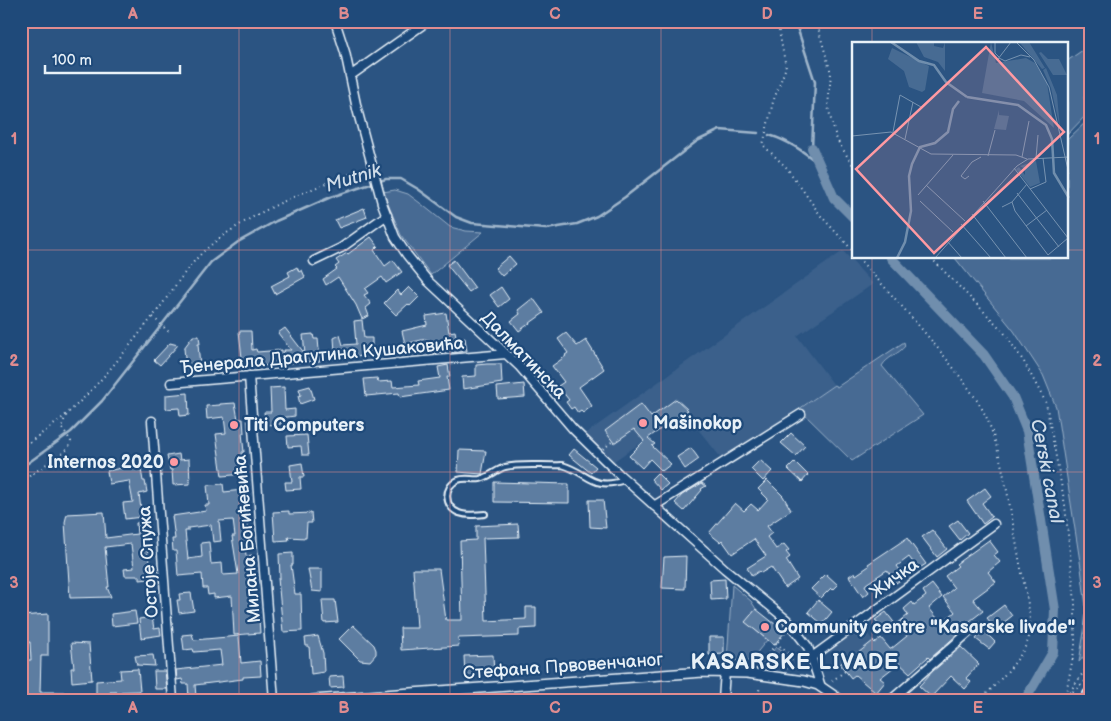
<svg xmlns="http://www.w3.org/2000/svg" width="1111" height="721" viewBox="0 0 1111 721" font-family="'Balsamiq Sans',sans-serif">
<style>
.built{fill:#3a608b}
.green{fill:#476b93;stroke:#98aec6}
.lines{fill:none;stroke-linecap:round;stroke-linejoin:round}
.stream{stroke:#a0b6cb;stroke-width:2.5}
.canal{stroke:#708ead;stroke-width:10}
.building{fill:#5d7da1;stroke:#e8f1f8;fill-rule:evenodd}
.service-casing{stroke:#e8f1f8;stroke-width:8}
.minor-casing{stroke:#e8f1f8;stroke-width:11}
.tertiary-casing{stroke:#e8f1f8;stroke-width:12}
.primary-casing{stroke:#e8f1f8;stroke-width:15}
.path{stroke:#e8f1f8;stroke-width:2;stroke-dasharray:1 4;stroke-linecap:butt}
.service{stroke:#1f4a7a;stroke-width:4}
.minor{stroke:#1f4a7a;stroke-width:8}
.tertiary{stroke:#1f4a7a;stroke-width:9}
.primary{stroke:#1f4a7a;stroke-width:11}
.grid{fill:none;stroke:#df8c90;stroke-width:1;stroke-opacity:0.55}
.poi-dot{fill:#ff9aa2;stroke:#1f4a7a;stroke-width:2}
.labels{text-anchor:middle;stroke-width:4.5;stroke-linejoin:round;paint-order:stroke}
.street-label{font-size:18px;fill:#e8f1f8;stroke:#1f4a7a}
.poi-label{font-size:18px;font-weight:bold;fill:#e8f1f8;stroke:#1f4a7a;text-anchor:start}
.water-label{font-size:19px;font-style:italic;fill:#d0dde9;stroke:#1f4a7a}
.district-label{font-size:22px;font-weight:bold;letter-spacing:1px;fill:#e8f1f8;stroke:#1f4a7a}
.inset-river{fill:none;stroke:#708ead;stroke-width:2.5}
.inset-road{fill:none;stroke:#7793b1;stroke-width:1}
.view{fill:#ff9aa2;fill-opacity:0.15;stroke:#ff9aa2;stroke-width:2.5}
.inset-edge{fill:none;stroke:#e8f1f8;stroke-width:2.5}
.neatline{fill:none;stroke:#df8c90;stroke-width:2}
.grid-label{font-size:16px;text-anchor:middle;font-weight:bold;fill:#df8c90}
</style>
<rect width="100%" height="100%" fill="#2b5482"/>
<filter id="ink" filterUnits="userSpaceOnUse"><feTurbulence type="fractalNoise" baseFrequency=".02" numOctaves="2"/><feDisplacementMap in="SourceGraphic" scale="10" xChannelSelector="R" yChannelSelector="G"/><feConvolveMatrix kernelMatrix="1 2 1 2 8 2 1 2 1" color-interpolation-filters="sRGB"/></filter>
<g filter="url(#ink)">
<path class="built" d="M843,251L873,284L797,336L834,385L722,459L685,413L614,461L585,434Z
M862,626L883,654L851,678L829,650Z"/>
<path class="green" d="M1090,45V90L1084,97L1087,114L1067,135V61Z
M1090,118V649L1079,662L1084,632L1086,607L1081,568L1056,407L1043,375L1014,331L955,258H1067V140Z
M395,190L408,194L420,203L450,227L466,231L483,232L431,275L401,235L383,192Z
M904,342L905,346C899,354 887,357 882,366L923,415L852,461L799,409L834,385L837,387Z
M732,585L751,601L756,609L746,622L767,640L750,661L727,660Z
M776,647L790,657L785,667L763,664Z"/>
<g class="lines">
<path class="stream" d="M795,21L815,82L812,148
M769,135C789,141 803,151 819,164
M21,468L71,432L102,401L211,262L238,242L276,221L331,197L386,179H401L418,189L456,217L472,223L546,229L577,224L597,216L625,197L697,141L720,130L758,133"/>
<path class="canal" d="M812,148L834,198L854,218
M891,258L984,355L1013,397L1027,431L1055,610L1053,652L1025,700"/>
</g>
<path class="building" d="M364,208L367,217L339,228L335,220Z
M371,237L378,246L374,250L385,266L393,260L402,272L386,283L382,277L365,289L368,293L364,295L371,304L366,308L369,316L362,319L356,305L338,277L326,285L323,279L337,269L335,267L339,264L336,260L347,253L348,254Z
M509,256L516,264L502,276L495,268Z
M454,260L475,288L469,292L447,265Z
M297,267L299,272L302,270L305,277L275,294L271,286L290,276L288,272Z
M409,287L419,297L410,306L408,304L396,315L384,303L397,290L401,295Z
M501,287L509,299L499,307L490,295Z
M533,298L544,313L519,331L511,321L520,314L518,310Z
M446,313L449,332L455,331L457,340L465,338L467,351L452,353V350L434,354L433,347L428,348L426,339L405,344L402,331L427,325L426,316Z
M362,320L364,338H372V356L339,357L338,352H335L334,338L340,335L343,345L356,344L354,321Z
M285,328L305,354L303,335L313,334L314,339H318L320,361L288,363L284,350H291L278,333Z
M239,331H251L252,350L256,349L257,352L282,350L283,364L277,365L243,367Z
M566,333L577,346L586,340L604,369L579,387L592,406L583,413L581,411L578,413L574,407L571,409L566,402L569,400L558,386L564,382L552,366L566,356L565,355L568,353L558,339Z
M193,336H199L200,344H198L200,367L186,369L184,348Z
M170,343L178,345L160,365L154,360Z
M487,364H501L502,383L463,389L462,377L476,376V365Z
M448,365L450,377H447L449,390L400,397L399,393L366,396L364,379L377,378L378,382L392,381L393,387L419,385L418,381L440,378L438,367Z
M524,384L525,397L498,399L497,387Z
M310,386L314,399L300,404L298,396L301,395L299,389Z
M284,387L285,410L295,409V416L280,418L281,424L266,425L264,412H271L270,388Z
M188,393L189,415L180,416L179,408L166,409V395Z
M676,399L688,410L648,438L655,444L652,446L671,464L662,471L650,459L642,468L629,456L644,441L634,429L614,443L605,431L641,404L651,417Z
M235,403L238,419H243L244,433H242L244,452H242L244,474L222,476L216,434L226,433L224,417L207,419L206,406L220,405V404Z
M791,433L805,446L796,456L781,443Z
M307,435L309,455H302L301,446L288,447L287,436Z
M691,448L699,459L685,469L677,457Z
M574,449L596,467L591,473L569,455Z
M459,450L486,451L482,474L458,472Z
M179,454L180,460L189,459L190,484L173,485L172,470H170L167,456Z
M760,460L772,471L763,481L751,469Z
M795,462L808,475L802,482L788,469Z
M302,463L304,477H300L301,489L286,490L285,482H292L290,465Z
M140,464L143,481H145L147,492L139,494L142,517L125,519L123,503L133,502L129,481L109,484L107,471Z
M657,473L668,484L661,490L651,479Z
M767,480L783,496L791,510L767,526L772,533L767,537L776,549L784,544L789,550L786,552L790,557L786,560L798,579L785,588L771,567L761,573L759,571L752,576L747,568L766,556L754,539L732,554L722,540L720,542L709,533L735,503L744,511L751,504L758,510L768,499L758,489Z
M494,482L569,484V503L494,502Z
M702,483L706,486L701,489L702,490L684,511L675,503L682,495Z
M223,484L224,492L243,490L250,544H245L246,556L252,555V564H250L255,618H259L260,633L234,635L232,596L214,598V594L208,595L207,588H203L202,574L178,576L176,551H173L172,539H175L172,516L206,511L205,505H209L207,485ZM233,520L235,536H232L238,574L223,575L222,563L211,564L209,542L201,543L202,557L188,559L185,531H188V528L211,525L213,542L221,541L219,521Z
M985,488L991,496L982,503L992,517L983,524L967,501Z
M589,500H603L606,528L590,527Z
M289,511V514L311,513L312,523H307L306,538L288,537L289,540L275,541L273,512Z
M104,512L106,538L137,534L136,523L146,522L147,535H145L151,575H148L149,579L140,580V576H125L124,569L134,568L131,544L105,547L109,587H107L111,597L70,598L65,522L67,514Z
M958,520L968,533L960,540L949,526Z
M518,524L519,537L483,538L486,621L526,619V607H536V628L519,629V636L458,638L459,646L401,650L400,628H417L413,569H439L446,620H462L460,541L476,540V526Z
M932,530L947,549L937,557L922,537Z
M907,538L926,564L918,569L909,557L897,566L905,577L896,583L887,570L866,584L865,586L869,592L863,597L849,576L855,572L856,575L869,566L868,564Z
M989,540L998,552L994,555L1000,562L988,572L996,582L973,599L983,611L957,631L959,633L930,659L928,657L910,673L899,663L880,678L885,682L876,693L855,675L851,678L840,664L847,659L848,661L873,641L875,643L881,638L890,649H891L907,636L897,624L908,615L904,609L912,602L914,605L926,596L923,591L932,584L942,597L929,608L941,623L955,612L943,597L954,588L945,576L958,566L956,564L960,561Z
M293,553V565H291L295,594H301L302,631L283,632L278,578H280L279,554Z
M686,556L685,589L662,588L664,557Z
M308,569H322V592L312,591Z
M826,574L838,585L833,590L831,588L821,598L811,589Z
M725,579L726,599L711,600L710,580Z
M191,593L194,611L179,613L177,600H180L179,594Z
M322,600H335L338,622L324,623Z
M818,600L832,612L822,624L808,612Z
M1004,605L1012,616L988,635L995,642L989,649L976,639L991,623L987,618Z
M756,609L785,632L774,645L745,622Z
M135,611L137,623L112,626L111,614Z
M886,612L896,625L885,634L875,620Z
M48,614V656H41L40,692H64V700H21V660H31L30,642L21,643V616Z
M152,617L154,629L160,628L161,635L141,638L139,619Z
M353,625L374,645L376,650V654L370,661L360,660L339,639Z
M192,634L194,640L239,636L241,663L260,661L261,676L243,677V679L195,685L196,697L189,698L188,684H183L182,679L177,680L176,670L222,665L220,650L194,652L193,649L184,650L182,635Z
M318,636L323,653L324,672L311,674L309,646H306L305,638Z
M709,637H724V654L709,655Z
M71,643L89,644L92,680L72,682L71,668H74Z
M961,647L979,664L966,678L971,682L965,689L951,676L931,697L919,686L933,671Z
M153,655L155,666L137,665L135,656Z
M493,655L494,674L465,675L464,656Z
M138,669L140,691L110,692L111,696H96V681L121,679L120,670Z
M154,671H165L167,689H155Z
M343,676L344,687L330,688L329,677Z"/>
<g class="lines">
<g class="service-casing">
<path id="service" d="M485,514C476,515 467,516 459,513C444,507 443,487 458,480C465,477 473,480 480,479C489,477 496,470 505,467C521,463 545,466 562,465C590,473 591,491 625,480"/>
</g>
<g class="minor-casing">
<path id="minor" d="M335,21L345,52L357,109L382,203L395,237L407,255L428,281L519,366L573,429L620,475L725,569L787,620L808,647L821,687
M350,76L428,21
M314,261L341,248L387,215
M249,376L274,700
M171,383L506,354
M152,421L173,700
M654,506L801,414
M812,657L994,524
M444,691V700
M723,700L725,671
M891,700L976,626"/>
</g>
<g class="tertiary-casing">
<path id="tertiary" d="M313,700L703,672L747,673L804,681L818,685L840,700"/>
</g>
<g class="primary-casing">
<path id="primary" d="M1086,700L1090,694"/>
</g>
<path class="path" d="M777,21L786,67L773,102L763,145L787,168L821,216L854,252
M816,21L831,73L828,106L832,124L837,140L854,167
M858,258C891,294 925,331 955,370C967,386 980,402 988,421C1004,461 1011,515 1019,558C1022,577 1034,620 1029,637C1023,659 996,683 981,700
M931,258L1003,331L1024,362L1046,403L1065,505L1075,602V647L1065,698
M153,317L170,333
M21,448C35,438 49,429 61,419C95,390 123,354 150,320C169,297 183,271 204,251C246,213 313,188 366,168
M603,449L613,441
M21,482L68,449L71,441L61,427L67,414
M776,643L793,657L787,669
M759,665L786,632
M832,681L845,671
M1069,695L1090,677
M757,700L760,686
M1064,700L1090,663"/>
<use href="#service" class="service"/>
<use href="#minor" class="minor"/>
<use href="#tertiary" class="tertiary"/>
<use href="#primary" class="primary"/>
</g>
</g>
<path class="grid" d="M239,21V700M450,21V700M661,21V700M872,21V44M21,250H854M1067,250H1090M872,258V700M21,472H1090"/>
<g class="poi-dot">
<circle cx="643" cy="423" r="5"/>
<circle cx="234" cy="425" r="5"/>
<circle cx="174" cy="462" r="5"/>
<circle cx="765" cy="627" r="5"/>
</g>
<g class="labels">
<g class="street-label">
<text transform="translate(322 355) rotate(-5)" y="6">Ђенерала Драгутина Кушаковића</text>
<text transform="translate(524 355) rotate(46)" y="6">Далматинска</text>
<text transform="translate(247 539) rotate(-95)" y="6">Милана Богићевића</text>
<text transform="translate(148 562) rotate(-94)" y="6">Остоје Спужа</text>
<text transform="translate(894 578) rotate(-36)" y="6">Жичка</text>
<text transform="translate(563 666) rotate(-4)" y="6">Стефана Првовенчаног</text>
</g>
<g class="poi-label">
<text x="653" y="429">Mašinokop</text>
<text x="244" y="431">Titi Computers</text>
<text x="164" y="468" text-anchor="end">Internos 2020</text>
<text x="775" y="633">Community centre "Kasarske livade"</text>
</g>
<g class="water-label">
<text transform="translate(353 177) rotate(-17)" y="7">Mutnik</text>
<text transform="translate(1048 471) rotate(79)" y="7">Cerski canal</text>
</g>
<g class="district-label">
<text x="795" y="669">KASARSKE LIVADE</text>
</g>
</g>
<g transform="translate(852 42)">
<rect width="216" height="216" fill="#2b5482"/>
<path d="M64,0H82V4L91,6L93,0V29L86,20L72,15ZM139,0L144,21L174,16L183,21L195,41L202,86L172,59L130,51ZM167,0H177L193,26L190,27ZM40,6L77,24L73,48L70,50L57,45L52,29L36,17ZM189,10L196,17H207L215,33H201L187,11ZM194,26L205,53L208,86L199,46L191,28ZM147,68V73L157,74L154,88L142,87ZM184,119L188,141L178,145L164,127L167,125L173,133V127L168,124Z" fill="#476b93"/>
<path class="inset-river" d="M39,0L67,19L82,23L94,40L115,55M115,55L166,63L194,83L200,97L202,131L217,156M45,216L53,200L59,169L57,134L60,122L68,105L83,101L96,90L101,67L107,59"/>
<path class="inset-road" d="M143,0V11L147,15M164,0L182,18L197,45L217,132M147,16L153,19L169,13L178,15M146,17L159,0M41,90L48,53L69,65M0,94L39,90L79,112L164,113L175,117M53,97L61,60M136,114L143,88M170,115L177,79M184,116L186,93M162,126L216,196L196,213M117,134L113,137L109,134L120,120L129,115M74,143L113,179M178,147L194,140L191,116M165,151L207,205M66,153L101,113M68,159L101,190M131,159L175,216M160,160L163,169L196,213M150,165L160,160L175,142M120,172L154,216M109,182L139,216M174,184L195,168M95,199L110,216M83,216L165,124L176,117L217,115"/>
<path class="view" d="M134,5L212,90L82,211L4,127Z"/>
<rect width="216" height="216" class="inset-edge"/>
</g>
<rect width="1111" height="721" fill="none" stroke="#1f4a7a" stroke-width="55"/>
<path d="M45 65v8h135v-8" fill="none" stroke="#e8f1f8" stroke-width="2.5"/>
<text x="52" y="65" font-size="15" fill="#e8f1f8" stroke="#1f4a7a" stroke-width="4" paint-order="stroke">100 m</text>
<rect x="28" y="28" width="1056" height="666" class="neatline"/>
<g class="grid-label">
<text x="133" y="19">A</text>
<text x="344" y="19">B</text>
<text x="555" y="19">C</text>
<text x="767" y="19">D</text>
<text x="978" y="19">E</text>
<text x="14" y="144">1</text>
<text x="1097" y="144">1</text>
<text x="14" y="366">2</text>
<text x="1097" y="366">2</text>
<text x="14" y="588">3</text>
<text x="1097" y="588">3</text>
<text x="133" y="713">A</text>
<text x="344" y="713">B</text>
<text x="555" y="713">C</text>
<text x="767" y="713">D</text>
<text x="978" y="713">E</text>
</g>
</svg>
